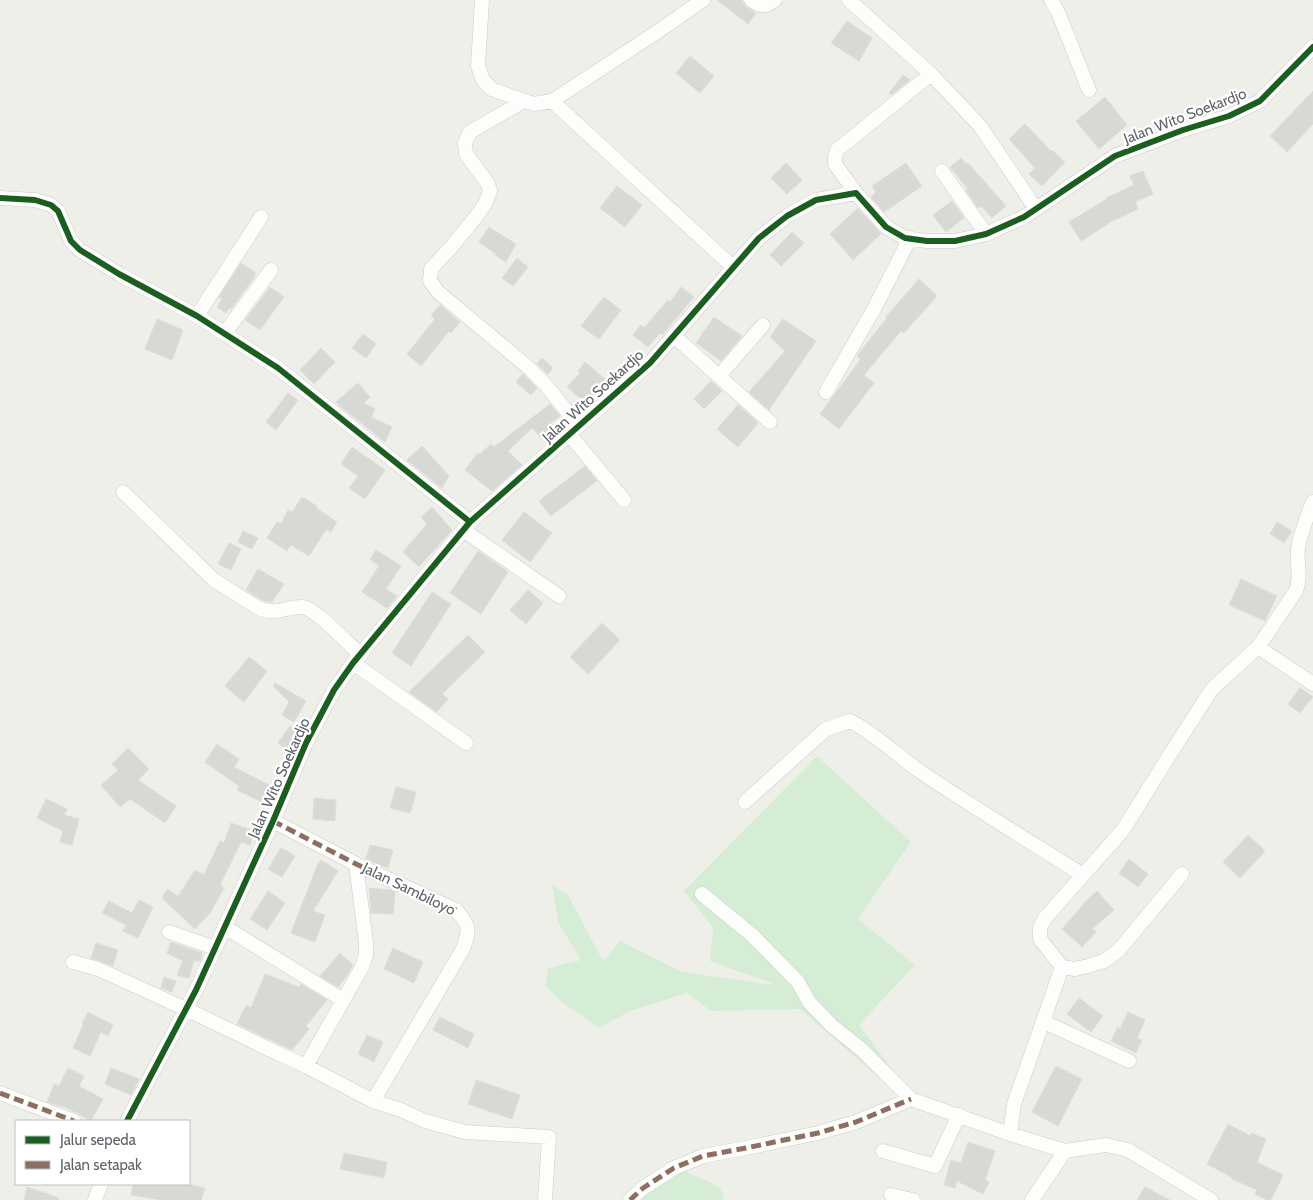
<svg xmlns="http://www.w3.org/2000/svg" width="1313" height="1200" viewBox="0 0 1313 1200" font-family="Cabin,sans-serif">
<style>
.green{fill:#d6edd5}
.building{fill:#d8d8d5;stroke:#deddd8}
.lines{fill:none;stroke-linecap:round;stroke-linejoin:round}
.minor-casing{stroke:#cbcccb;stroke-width:15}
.minor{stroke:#fdfdfc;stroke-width:14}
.quiet{stroke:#8d6e63;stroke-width:5;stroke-dasharray:10 5;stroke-linecap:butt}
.cycleway-casing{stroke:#fff;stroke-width:9}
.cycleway{stroke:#1b5e20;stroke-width:6}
.labels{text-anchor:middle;stroke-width:4.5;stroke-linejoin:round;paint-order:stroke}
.street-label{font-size:15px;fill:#5e6269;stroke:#fff}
</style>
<rect width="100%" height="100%" fill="#efefea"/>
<path class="green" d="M817,756L911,842L858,919L915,965L859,1025L904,1085L888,1086L800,1009L711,1011L687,993L630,1011L599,1028L563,1003L545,986L548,968L581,960L559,924L552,885L568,895L603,961L620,941L682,972L772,985L771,983L710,961L713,928L684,891Z
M683,1170C687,1172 690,1174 694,1176C707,1181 724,1184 724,1200H641C653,1187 669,1180 683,1170Z"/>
<path class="building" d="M717,0H741L746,7L756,13L748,24Z
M847,21L872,38L859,61L831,43Z
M690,56L714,76L700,93L676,73Z
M903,75L910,80L891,95L889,93Z
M1313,91V124L1287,152L1270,136Z
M1105,97L1127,125L1099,149L1076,121Z
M1025,124L1051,151L1052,150L1065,162L1042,186L1029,174L1035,168L1009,139Z
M961,158L966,164L968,163L1006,206L992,218L981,206L978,208L966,190L968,189L950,167Z
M786,163L802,180L787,194L771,178Z
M906,163L922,186L884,212L871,197L876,192L872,186Z
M1143,171L1153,194L1135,202L1138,209L1108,223V224L1081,241L1069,222L1107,199L1106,198L1134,185L1130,176Z
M617,186L642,205L625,227L600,208Z
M952,201L964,218L946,232L933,215Z
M858,208L881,234L853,260L830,234Z
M489,227L516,244L506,262L495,255L496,254L479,242Z
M792,232L804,243L781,266L770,255Z
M517,258L528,267L513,286L502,278Z
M241,263L256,273L254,276H255L231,309L229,308L226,313L217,307L222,299L219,297Z
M919,279L937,296L904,333L901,331L864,375L874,383L839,429L820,414L861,359L857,356L859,353L887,318L886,317Z
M270,287L284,297L260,330L245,320Z
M681,287L694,297L662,335L660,333L648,347L633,335L641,325L644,328L668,300L670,302Z
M604,297L621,310L599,339L581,326Z
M440,305L460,322L451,333L449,331L421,366L407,354L435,319L431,315Z
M714,317L742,336L721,361L696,343Z
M157,319L183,330L172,360L145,349Z
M783,319L816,341L769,410L749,392L785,351L770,337Z
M363,334L376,344L366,358L352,348Z
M321,348L335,362L314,384L300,370Z
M542,358L553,368L548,374L537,364Z
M585,362L606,380L587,404L567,387L580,373L578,371Z
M523,374L537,388L531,395L516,382Z
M711,381L722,391L704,409L694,399Z
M358,383L370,397L364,403L375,409L371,417L392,427L385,442L340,406L336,402Z
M288,393L298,400L276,430L266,422Z
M550,404L560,416L547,426L551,430L542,439L532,428L508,451L522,465L492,491L465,470L478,453L480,454L491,444L494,447Z
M738,405L758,423L738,447L717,429Z
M422,446L449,476L442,488L407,460Z
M352,447L385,470L365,499L349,488L358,476L341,464Z
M585,466L597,481L551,516L539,501Z
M302,497L317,506L316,508L337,522L331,532L326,529L309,556L291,545L287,551L267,538L277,522L281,524L288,510L292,512Z
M432,507L452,530L419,567L403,552L427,524L421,517Z
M524,512L552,533L530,562L502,540Z
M1277,522L1292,531L1284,543L1270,534Z
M243,531L258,538L252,549L238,542Z
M229,543L241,549L231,570L218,564Z
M376,550L401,566L386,589L397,596L387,608L362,592L379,566L370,559Z
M478,551L508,572L481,614L450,593Z
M258,569L284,584L272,602L264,601L246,590Z
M1241,579L1277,596L1265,621L1229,605Z
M528,590L543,603L526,624L510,610Z
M432,592L451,604L411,666L392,653Z
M602,623L620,640L588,674L570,657Z
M468,635L485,652L442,694L448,699L437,712L409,692Z
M249,657L267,671L244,702L225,686Z
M275,683L306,701L294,722L282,715L289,702L273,686Z
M1300,688L1313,697L1300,713L1288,704Z
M290,726L301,734L292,753L278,743Z
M217,744L239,759L234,767L273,787L264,803L237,790L239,786L205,762Z
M128,748L149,769L138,780L176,806L165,823L130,799L120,807L101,785L118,770L112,764Z
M396,787L416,792L410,813L390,808Z
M314,798L336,800L335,821L313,819Z
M46,799L67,809L64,815L79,819L72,845L60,842L63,831L37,818Z
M231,823L255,831L250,845L241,842L220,885L224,888L210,913L195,929L162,898L167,889L178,896L195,870L204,875L220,841L224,843Z
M1248,835L1265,851L1240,878L1223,862Z
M370,845L393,850L388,868L366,859Z
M281,848L295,856L282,877L268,869Z
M1129,859L1148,874L1138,887L1119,873Z
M321,860L338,871L313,911L325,915L315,942L291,933L317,866Z
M369,888L391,890L395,892L393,914L371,913Z
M268,891L285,903L267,930L250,919Z
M1097,891L1114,910L1092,929L1096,932L1082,947L1062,929L1087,900Z
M139,900L153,907L138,938L123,931L126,925L102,913L109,901L132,913Z
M171,942L202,953L200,961H194L189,978L177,975L183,961L167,953Z
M96,943L118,950L113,966L91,958Z
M393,948L423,962L414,983L384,969Z
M340,953L353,965L346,977L338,987L320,976Z
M265,974L299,987L301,984L327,1000L306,1026L309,1029L292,1050L237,1024L246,1005L251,1008Z
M164,977L176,981L172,992L161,988Z
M1079,998L1103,1016L1091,1032L1067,1014Z
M88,1012L113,1025L108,1036L101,1032L90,1056L73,1048L84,1023H82Z
M1128,1012L1145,1020L1137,1038L1142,1040L1136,1053L1111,1041L1118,1027L1120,1029Z
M440,1017L474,1034L468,1048L433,1030Z
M367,1035L383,1042L374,1062L358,1054Z
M1056,1066L1082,1079L1058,1126L1032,1112Z
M68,1068L84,1076L79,1086L103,1099L91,1121L77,1113L63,1106L62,1107L47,1102L54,1084L59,1086Z
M111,1068L139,1079L131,1095L105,1084Z
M476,1080L520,1095L512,1119L468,1104Z
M1228,1124L1250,1136L1251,1133L1266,1139L1257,1162L1283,1175L1271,1200H1267L1255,1194L1257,1190L1232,1179L1233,1178L1207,1164Z
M968,1142L995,1151L985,1180L989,1182L983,1194L957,1181L955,1188L944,1185L951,1160L961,1163Z
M344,1153L387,1162L384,1178L340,1169Z
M133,1184H155L170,1186L171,1184H188L205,1188L201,1200H161L131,1195Z
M27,1187L59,1198V1200H24Z
M1145,1187L1170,1200H1137Z"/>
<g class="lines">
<g class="minor-casing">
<path id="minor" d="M482,0L478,66L483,80L491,89L534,104L552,101L657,32L703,0
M751,0C760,7 766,7 775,0
M849,0L931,74L980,126L1036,209
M1051,0L1058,12L1089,90
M524,101L470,132L465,143L466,154L488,184L490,191L485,204L475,218L452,246L431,269L430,281L438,292L529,368L544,383L579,426
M552,101L733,267
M942,171L986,234
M856,193L835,164V157L837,150L931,74
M0,198L35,200L51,205L58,211L71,241L80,250L119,274L197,316L278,368L470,522
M197,316L261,217
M224,334L271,270
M674,336L770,422
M719,376L763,325
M826,392L874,309L910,238
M569,434L624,500
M123,492L214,580L260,609C278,615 285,607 302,607C316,608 349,645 361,655
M463,530L559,596
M1258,647L1313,684
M353,663L466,743
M745,802L826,729L850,721C876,734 897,756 921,772C974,808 1029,841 1083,875
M273,821L356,864L456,910C470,926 470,929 463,949L373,1101
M702,894L753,936L798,982L809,1002L832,1026L861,1049L911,1099L1010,1134L1065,1151
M225,927L343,1000
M169,932L215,948
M73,962L98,969L186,1009L277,1053L306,1066L373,1101L401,1110L425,1121L465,1132L549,1137L545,1200
M1062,967L1040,939V928L1045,918L1123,830L1167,759L1212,689L1258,647L1296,591C1302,574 1296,564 1298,548C1301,531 1307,517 1313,502
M1044,1022L1129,1061
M306,1066L362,967L366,955V943L356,864
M0,1093L74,1121
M127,1121L196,990L273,821L306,743L334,690L353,663L470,522L650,363L759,238L787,216L816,200L856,193L886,227L905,238L927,241H955L986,234L1024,217L1115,156L1183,130L1229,116L1260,101L1313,47
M1010,1134L1014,1104L1062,967L1075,969L1088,966L1104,961L1119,950L1182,874
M883,1151L935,1166L959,1115
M891,1195L913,1200
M95,1200L101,1184
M630,1200L643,1188L674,1168L703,1156L746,1148L818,1133L856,1122L911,1099
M1032,1200L1065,1151L1106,1145L1128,1150L1211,1200"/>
</g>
<use href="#minor" class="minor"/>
<path class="quiet" d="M273,821L356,864L456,910
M0,1093L74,1121
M630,1200L643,1188L674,1168L703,1156L746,1148L818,1133L856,1122L911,1099"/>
<g class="cycleway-casing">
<path id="cycleway" d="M0,198L35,200L51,205L58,211L71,241L80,250L119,274L197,316L278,368L470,522
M127,1121L196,990L273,821L306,743L334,690L353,663L470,522L650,363L759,238L787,216L816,200L856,193L886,227L905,238L927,241H955L986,234L1024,217L1115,156L1183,130L1229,116L1260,101L1313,47"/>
</g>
<use href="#cycleway" class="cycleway"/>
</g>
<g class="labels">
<g class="street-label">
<text transform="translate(1185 116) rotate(-21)" y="5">Jalan Wito Soekardjo</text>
<text transform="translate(593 396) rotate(-42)" y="5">Jalan Wito Soekardjo</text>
<text transform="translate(279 778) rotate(-66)" y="5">Jalan Wito Soekardjo</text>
<text transform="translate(409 889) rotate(26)" y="5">Jalan Sambiloyo</text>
</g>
</g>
<rect x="15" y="1120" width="175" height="65" fill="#ffffff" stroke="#bfc0c3"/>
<rect x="25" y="1136" width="25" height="8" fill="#1b5e20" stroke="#bfc0c3"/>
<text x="60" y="1145" font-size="15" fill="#5e6269">Jalur sepeda</text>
<rect x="25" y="1161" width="25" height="8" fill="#8d6e63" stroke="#bfc0c3"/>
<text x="60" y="1170" font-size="15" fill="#5e6269">Jalan setapak</text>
</svg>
